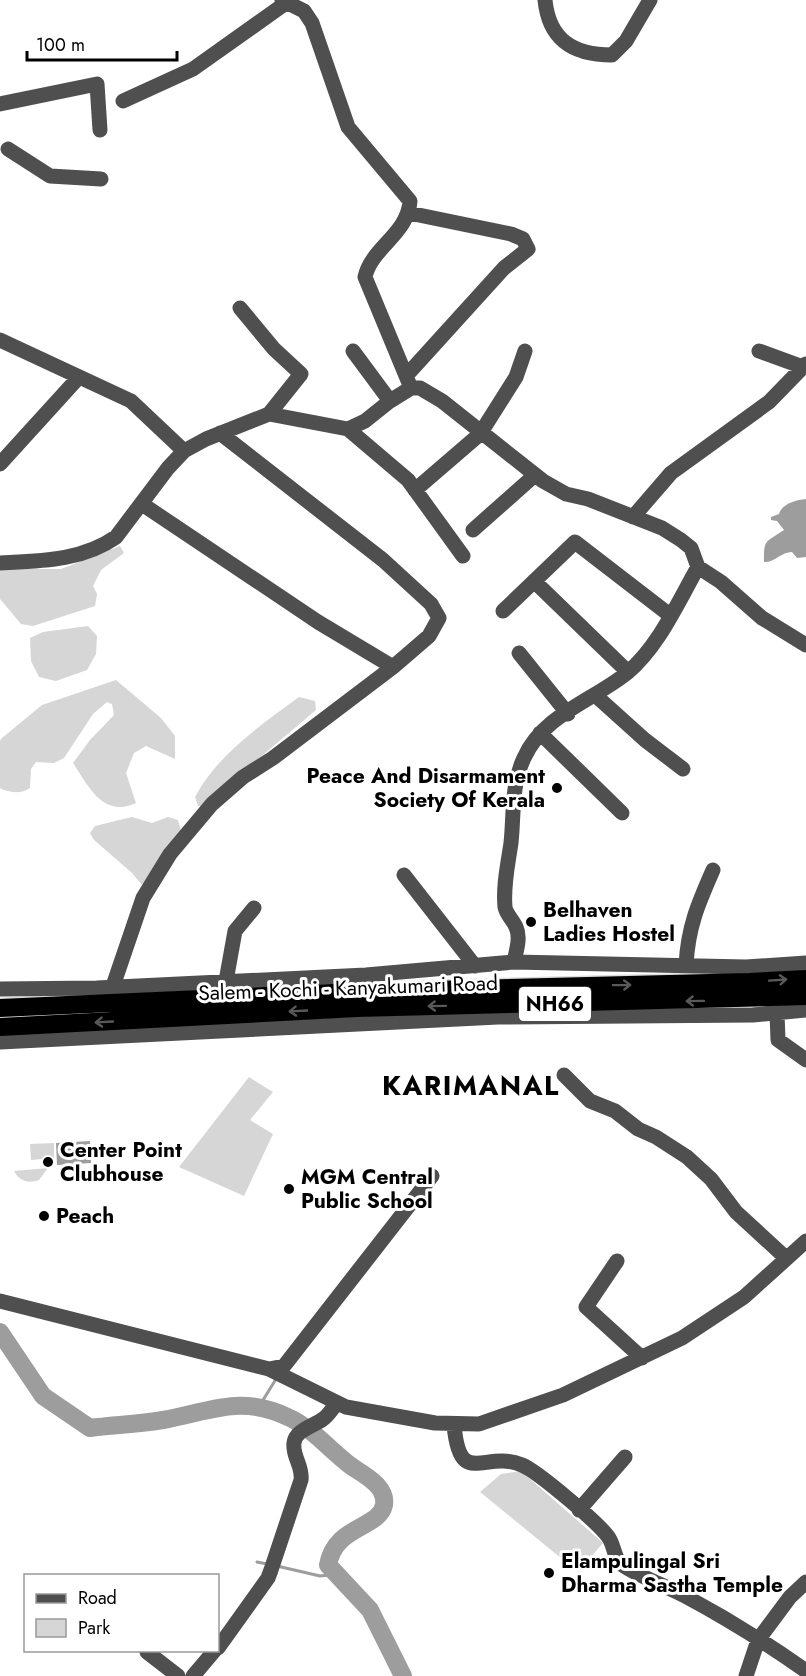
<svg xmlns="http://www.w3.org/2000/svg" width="806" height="1676" viewBox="0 0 806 1676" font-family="Jost,sans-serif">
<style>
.green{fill:#d6d6d6}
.water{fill:#9d9d9d}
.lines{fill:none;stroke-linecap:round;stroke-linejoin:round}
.stream{stroke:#9d9d9d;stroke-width:3}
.river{stroke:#9d9d9d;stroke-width:18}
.highway-casing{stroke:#dbdbdb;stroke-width:21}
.minor{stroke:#4f4f4f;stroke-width:15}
.highway{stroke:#000;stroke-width:18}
.oneway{stroke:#595959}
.poi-dot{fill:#000;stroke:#fff;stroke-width:2}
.labels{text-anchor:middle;stroke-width:6;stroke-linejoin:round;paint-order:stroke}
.shield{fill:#fff;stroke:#4c4c4c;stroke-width:1.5}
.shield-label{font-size:20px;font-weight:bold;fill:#000}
.poi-label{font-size:21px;font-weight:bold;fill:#000;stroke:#fff;text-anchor:start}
.street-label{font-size:21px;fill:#000;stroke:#fff}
.district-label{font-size:27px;font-weight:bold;letter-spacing:1.5px;fill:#000;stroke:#fff}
</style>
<rect width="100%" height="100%" fill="#fff"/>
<path class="green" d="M120,546L124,553L101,570L93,586L97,594L95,606L33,626L21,624L0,599V569H61Z
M88,626L97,636L96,654L87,670L56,681L39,677L31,661L30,638L43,632Z
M116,680L161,718L175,736V759L146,746L134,753L126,773L136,803C103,818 89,787 73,763L90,740L114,715L112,704L107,702L93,714L64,758L54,763L36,762L31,769L30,788C22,794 8,793 0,788V741L2,738L42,705Z
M299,697L315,701L316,710L232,781L207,807L198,806L195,797C217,755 262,724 299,697Z
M132,817L152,823L168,817L178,820L182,834L142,885L132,873L94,840L90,833L95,826Z
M249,1077L273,1092L250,1120L273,1134L244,1196L179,1167Z
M54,1143V1158L31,1160L30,1144Z
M48,1168L39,1180C29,1184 19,1181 14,1171Z
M521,1471L603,1543L578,1572L480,1492L501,1474Z"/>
<path class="water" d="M806,499V557L797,558L792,552C781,552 774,563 764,562C764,540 764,543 784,530L777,521L771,520V517L779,514C782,504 795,500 806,499Z
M90,1141L91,1163L57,1165L56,1143Z"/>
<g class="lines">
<path class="stream" d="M260,1405L276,1379
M257,1562L267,1564
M277,1566L320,1576L339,1574"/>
<path class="river" d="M0,1332L43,1396L90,1428C114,1425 139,1424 163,1420C213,1411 240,1394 290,1418C313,1429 331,1451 351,1466C364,1475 387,1486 384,1505C379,1529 335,1525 328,1565L370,1610L403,1676"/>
<g class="highway-casing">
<path id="highway" d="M0,1008L354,992L749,982L806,979
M0,1027L357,1008L806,996"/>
</g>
<path class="minor" d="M282,0L304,11L312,23L348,127L410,201C408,234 371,248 365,277L411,388
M545,0C549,40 573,55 612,55L626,41L650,0
M123,101L193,69L286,3
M0,104L97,84L100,130
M8,149L50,176L101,179
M240,308L274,349L301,374L269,414
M0,340L131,401L184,451
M353,351L390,401
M759,351L803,367
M406,376L504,268L528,249L523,239L511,234L409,213
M348,429L408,480L463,556
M0,464L79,377
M415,490L480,434L516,377L525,351
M142,504L318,622L393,667
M633,517L671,473L769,402L806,364
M473,530L535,475
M0,563C40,561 82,561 116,537L168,468L184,451L206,439L269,414L348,429L365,421L390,401L411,388H420L442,401L543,481L566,494L588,499L662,528L681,540L691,548L698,567C678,602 659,646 627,673C592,701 543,715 524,758C511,785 514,815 511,843C508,864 503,885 505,907C506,914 513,920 516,927C521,938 516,951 514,962
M698,567L721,582L762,618L806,645
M534,581L628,672
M503,611L575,542L671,616
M519,653L568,714
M595,695L645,740L683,769
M540,733L622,813
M404,875L475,966
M686,965C688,927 698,904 713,870
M226,981L235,931L254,908
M113,986L143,898L170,854L212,804L243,777L273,758L393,667L429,636L439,618L431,604L383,560L220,433
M0,989L97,988L366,975L514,962L746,967L806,963
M777,1013L778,1040L806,1060
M0,1042L498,1017L753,1015L806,1010
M564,1075L590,1101L615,1111L638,1129L656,1137L687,1157L711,1179L736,1212L786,1258
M617,1261L586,1307L642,1358
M0,1301L269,1369L346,1407L435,1423L479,1424L563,1395L682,1338L744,1297L806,1241
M269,1369L284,1366L432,1176
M454,1425C460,1490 484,1449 522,1465C537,1471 600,1524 609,1538C614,1546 614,1556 620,1563C630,1573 671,1588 685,1596C726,1618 768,1644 806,1671
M579,1510L625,1457
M218,1648L268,1578L271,1570L301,1480C303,1466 292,1456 294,1443C295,1430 314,1426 323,1419C328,1416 332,1409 336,1404
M147,1652L178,1676
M193,1676L215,1650
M746,1676L758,1640L790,1597L806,1582"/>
<use href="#highway" class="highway"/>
</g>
<defs><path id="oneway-shaft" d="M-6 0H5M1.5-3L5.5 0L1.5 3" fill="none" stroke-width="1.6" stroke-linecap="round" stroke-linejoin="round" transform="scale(1.5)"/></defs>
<g class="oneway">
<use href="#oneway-shaft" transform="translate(778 980) rotate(-4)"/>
<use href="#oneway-shaft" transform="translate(622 985) rotate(-1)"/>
<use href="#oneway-shaft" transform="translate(695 1001) rotate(179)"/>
<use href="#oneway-shaft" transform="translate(437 1006) rotate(179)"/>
<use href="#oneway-shaft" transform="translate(298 1011) rotate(177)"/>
<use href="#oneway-shaft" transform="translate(104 1022) rotate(177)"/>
</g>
<g class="poi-dot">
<circle cx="557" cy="788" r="6"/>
<circle cx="531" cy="922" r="6"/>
<circle cx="48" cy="1162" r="6"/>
<circle cx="289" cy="1189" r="6"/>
<circle cx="44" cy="1216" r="6"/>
<circle cx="549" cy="1573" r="6"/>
</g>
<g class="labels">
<rect class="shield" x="519" y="987" width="72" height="34" rx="4.5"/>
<g class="shield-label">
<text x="555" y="1011">NH66</text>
</g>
<g class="poi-label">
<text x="545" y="783" text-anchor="end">Peace And Disarmament<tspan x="545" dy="24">Society Of Kerala</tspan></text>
<text x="543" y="917">Belhaven<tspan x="543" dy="24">Ladies Hostel</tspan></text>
<text x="60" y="1157">Center Point<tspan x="60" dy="24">Clubhouse</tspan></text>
<text x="301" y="1184">MGM Central<tspan x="301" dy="24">Public School</tspan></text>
<text x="56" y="1223">Peach</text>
<text x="561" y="1568">Elampulingal Sri<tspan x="561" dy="24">Dharma Sastha Temple</tspan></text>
</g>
<g class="street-label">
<text transform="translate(348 988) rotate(-2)" y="7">Salem - Kochi - Kanyakumari Road</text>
</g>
<g class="district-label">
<text x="471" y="1095">KARIMANAL</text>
</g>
</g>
<rect x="24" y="1574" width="195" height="78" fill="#ffffff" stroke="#999999" stroke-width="1.5"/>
<rect x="36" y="1594" width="30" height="9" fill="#4f4f4f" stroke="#999999" stroke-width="1.5"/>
<text x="78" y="1604" font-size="18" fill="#000000">Road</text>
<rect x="36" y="1619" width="30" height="18" fill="#d6d6d6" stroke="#999999" stroke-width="1.5"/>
<text x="78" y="1634" font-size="18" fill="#000000">Park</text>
<path d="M27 51v9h150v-9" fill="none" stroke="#000000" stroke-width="3"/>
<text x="36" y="51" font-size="18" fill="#000000" stroke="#ffffff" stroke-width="4.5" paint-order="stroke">100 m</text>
</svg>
